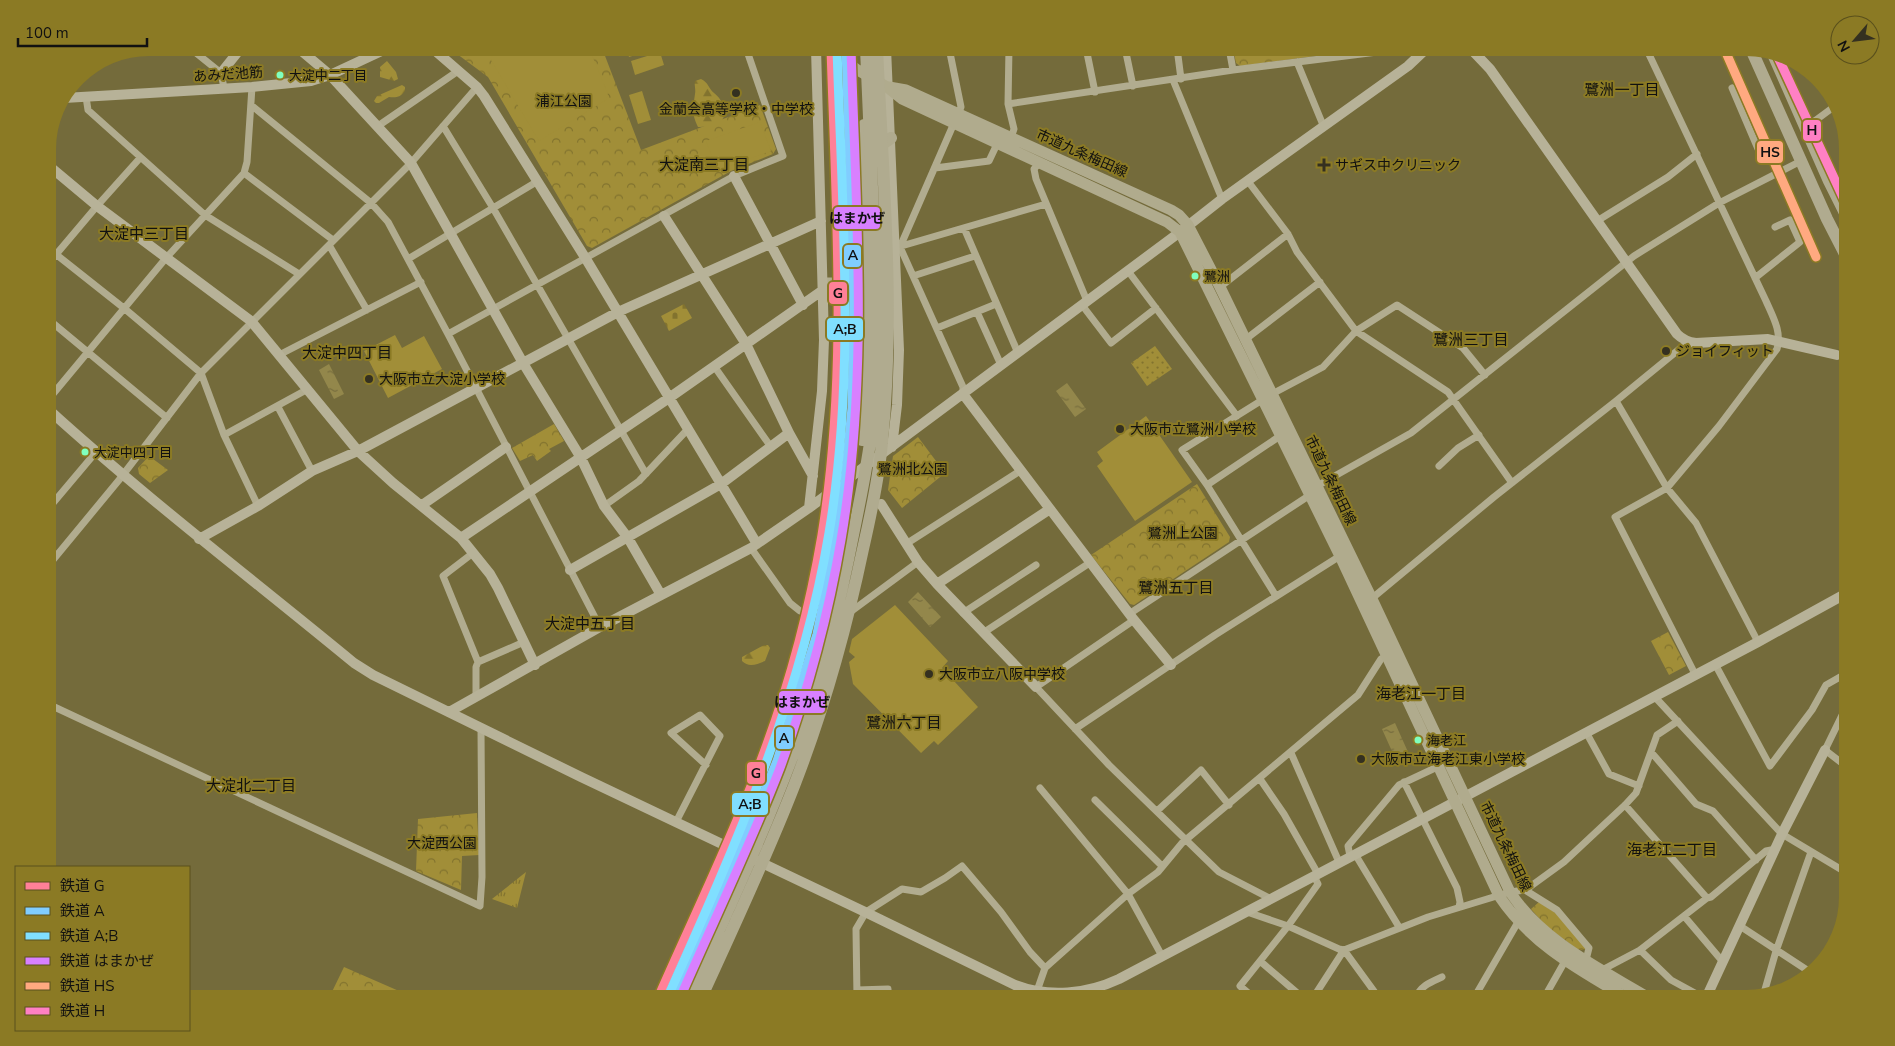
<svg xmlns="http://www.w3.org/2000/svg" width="1895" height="1046" viewBox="0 0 1895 1046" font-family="'Nunito Sans','Noto Sans JP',sans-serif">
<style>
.grass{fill:url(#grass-tufts)}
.forest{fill:url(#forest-firs)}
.cemetery{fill:url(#cemetery-stones)}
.park{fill:url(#park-crowns)}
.garden{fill:url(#garden-dots)}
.pitch{fill:#a18e38}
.water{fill:url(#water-ripples)}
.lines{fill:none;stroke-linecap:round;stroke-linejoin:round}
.street-tunnel{stroke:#5b5430;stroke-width:7;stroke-dasharray:7 3.5;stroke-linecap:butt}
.secondary-tunnel{stroke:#5b5430;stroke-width:10;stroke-dasharray:10 5;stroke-linecap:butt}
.street{stroke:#b1ac8f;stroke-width:7}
.secondary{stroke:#b7b298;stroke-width:10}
.primary{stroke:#b0ab8d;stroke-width:11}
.highway{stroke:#b0ab8f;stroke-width:12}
.highway-bridge{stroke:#b0ab8f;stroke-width:12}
.rail-1-casing{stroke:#8b7a24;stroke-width:12}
.rail-2-casing{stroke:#8b7a24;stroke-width:12}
.rail-3-casing{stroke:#8b7a24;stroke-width:12}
.rail-4-casing{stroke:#8b7a24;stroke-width:12}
.rail-5-casing{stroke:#8b7a24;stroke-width:12}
.rail-6-casing{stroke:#8b7a24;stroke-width:12}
.rail-1{stroke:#ff8098;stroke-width:9}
.rail-2{stroke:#80cdff;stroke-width:9}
.rail-3{stroke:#80dfff;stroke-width:9}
.rail-4{stroke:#d880ff;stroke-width:9}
.rail-5{stroke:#ffa980;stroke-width:9}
.rail-6{stroke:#ff80c4;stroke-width:9}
.bus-dot{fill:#80ffbe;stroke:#8b7a24;stroke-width:2}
.poi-dot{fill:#343020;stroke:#8b7a24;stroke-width:2}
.labels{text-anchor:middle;stroke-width:4;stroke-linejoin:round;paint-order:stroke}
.bus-label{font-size:13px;fill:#111;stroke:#8b7a24;text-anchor:start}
.street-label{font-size:14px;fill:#111;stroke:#8b7a24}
.park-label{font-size:14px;fill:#111;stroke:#8b7a24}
.poi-label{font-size:14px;fill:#111;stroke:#8b7a24;text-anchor:start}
.neighbourhood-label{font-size:15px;fill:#111;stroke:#8b7a24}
.line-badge{stroke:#8b7a24;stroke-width:2}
.pale-badge-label{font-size:14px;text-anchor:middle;font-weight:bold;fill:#111}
</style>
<defs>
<pattern id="grass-tufts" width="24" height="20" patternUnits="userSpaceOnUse" patternTransform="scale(1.25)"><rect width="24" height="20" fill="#a18e38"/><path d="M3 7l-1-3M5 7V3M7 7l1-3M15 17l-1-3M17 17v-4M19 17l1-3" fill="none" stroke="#82732e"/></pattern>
<pattern id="forest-firs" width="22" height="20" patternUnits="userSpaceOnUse" patternTransform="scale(1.25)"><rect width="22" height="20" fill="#a18e38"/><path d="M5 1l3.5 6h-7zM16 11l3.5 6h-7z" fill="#82732e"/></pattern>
<pattern id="cemetery-stones" width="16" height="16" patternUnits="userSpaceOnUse" patternTransform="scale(1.25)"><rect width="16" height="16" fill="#a18e38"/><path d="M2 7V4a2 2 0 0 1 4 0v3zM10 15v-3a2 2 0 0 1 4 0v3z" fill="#82732e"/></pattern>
<pattern id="park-crowns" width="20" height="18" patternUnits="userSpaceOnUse" patternTransform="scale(1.25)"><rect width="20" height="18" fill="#a18e38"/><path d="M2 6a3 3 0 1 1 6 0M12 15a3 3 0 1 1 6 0" fill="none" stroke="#82732e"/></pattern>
<pattern id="garden-dots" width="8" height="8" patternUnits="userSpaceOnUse" patternTransform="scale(1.25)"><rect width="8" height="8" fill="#a18e38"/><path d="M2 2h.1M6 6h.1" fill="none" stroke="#82732e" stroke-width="1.8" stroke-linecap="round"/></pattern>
<pattern id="water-ripples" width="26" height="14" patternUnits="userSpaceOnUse" patternTransform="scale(1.25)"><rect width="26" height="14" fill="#93874b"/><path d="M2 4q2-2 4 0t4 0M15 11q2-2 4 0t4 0" fill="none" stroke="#776d3d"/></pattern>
</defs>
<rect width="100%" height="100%" fill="#746b3b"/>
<path class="grass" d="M526,872L517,908L492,899Z"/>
<path class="forest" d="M387,61L396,72L398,79L394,81L380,77V67Z
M701,79C709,83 708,88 714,93C719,97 721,100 723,106C730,123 712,126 698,127C691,112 693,109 695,94C696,89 694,85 695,81Z
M402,85L405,87V91C401,97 396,98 389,97L379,103H376L374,101L377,96Z
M764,645H768L770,648L765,661C757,664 749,668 742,661V657Z"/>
<path class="cemetery" d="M684,304L692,318L669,331L661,316Z"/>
<path class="park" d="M449,48H602L641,150L760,105L776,149L773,154L731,171L592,248L587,246L488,77Z
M1233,48H1375L1240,66L1236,63Z
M554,424L564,441L549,449L551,451L537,461L533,455L520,461L512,448Z
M918,437L945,473L902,508L888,490L893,456Z
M149,456L168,470L150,483L139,474L138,468Z
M1197,484L1230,537L1229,542L1134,605L1130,604L1091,555Z
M1668,632L1686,666L1669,675L1651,641Z
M477,813L479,855L462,856L461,890L416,871L418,819Z
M1539,902L1560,916L1586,949L1582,950L1577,949L1546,926L1531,909Z
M344,967L415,998H329Z"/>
<path class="garden" d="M1155,346L1172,369L1147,386L1131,363Z"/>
<path class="pitch" d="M505,48H589L608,94L606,100L539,141L491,60L493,53Z
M626,48H658L629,57Z
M660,52L664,65L635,75L631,61Z
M642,91L651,120L638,124L629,95Z
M760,122L771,151L717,170L706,141Z
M395,335L402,348L424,336L442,369L388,398L364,351Z
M1146,416L1192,482L1135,521L1097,466L1103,461L1097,452Z
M895,605L948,661L942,668L978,707L938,745L934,741L921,753L853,684L849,662L855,657L849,652L852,639Z"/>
<path class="water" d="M329,364L344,394L334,399L319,370Z
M1067,383L1086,409L1075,417L1056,391Z
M918,592L941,617L930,627L908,602Z
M1395,723L1408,752L1395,758L1382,729Z"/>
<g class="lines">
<path class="street-tunnel" d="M834,281L856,280
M800,611L822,632"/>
<path class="secondary-tunnel" d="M1837,355L1847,354"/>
<path class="street" d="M190,48L221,73L224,88
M949,48L961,107L900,247L963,387V394
M1009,48L1008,104L1014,129L1011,138
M1086,48L1095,92
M1125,48L1133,86
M1177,48L1181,79
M1229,48L1233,70
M1646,48L1766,301C1773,317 1782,332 1777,349L1719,426L1667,488L1615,517L1695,674
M1297,62L1323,125
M1173,80L1222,199
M1732,88L1758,149
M86,97L88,110L205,215L299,274
M1008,104L1233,70L1409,48
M251,105L371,203L388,222L448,334L600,627
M378,126L458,71
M443,126L493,208L646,474
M1805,126L1816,120L1835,106
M1040,162L1034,169L1036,179L1087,301
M935,168L989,161L997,144
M244,173L333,240
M1247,180L1288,234L1297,252L1356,331L1448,392L1512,483
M1597,221L1668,177L1697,154
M964,228L1018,353
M329,245L367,310
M898,247L1046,204
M48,248L125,309L201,373L224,435L258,506
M408,259L538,181
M48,264L97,206L140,158
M1128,271L1237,416
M913,276L975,256
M1755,278L1800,242L1790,220L1775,227
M823,281H834
M1220,287L1288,234
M1082,305L1111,343L1156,308
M977,312L1001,365
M48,319L167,418
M937,328L996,304
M448,334L734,176L783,156L746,48
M1246,339L1320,282
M279,355L421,282
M714,366L771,447
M48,400L166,258L244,173L247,162L252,87
M1616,401L1667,488L1696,523L1758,642
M278,407L312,471
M224,435L308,389
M1439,466L1458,448L1479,435
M1207,485L1280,436
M604,506L639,481L688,429
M48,509L96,452
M906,544L1020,471
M751,548L790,603L800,611
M473,553L443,576L478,662
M48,566L119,480L201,373L411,163L477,87
M1276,596L1207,485L1182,450L1272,394L1323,367L1356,331L1397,305L1463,348L1485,375
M1370,600L1494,497L1616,401L1688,342
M849,613L918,562
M963,613L1036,565
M1129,614L1310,495L1317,486L1411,433L1634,256L1719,203L1801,161
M1134,620L1036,687L1109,765L1219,872L1271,899
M983,633L1091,562
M1715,664L1770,766L1812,710L1826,685L1847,673
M1654,696L1782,834L1847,873
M476,697V667L478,662L524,642
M48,704L480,906L482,877L481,728
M1847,705L1825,750L1847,767
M1075,729L1215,635L1340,556
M1586,732L1609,774L1639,786
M1651,752L1696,804L1713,811L1756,860
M1291,753L1339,862
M1260,779L1284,814L1318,874
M1404,782L1457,888L1460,902L1459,907
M1040,788L1128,894L1162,956
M1095,800L1162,866
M1625,805L1707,898
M1157,811L1201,770L1229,805
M676,822L720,736L700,715L671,733L706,765
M1355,854L1399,927
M1350,856L1348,846L1399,785L1433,769
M1525,890L1557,910L1589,948L1586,960
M1247,912L1288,926L1339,949L1344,950L1428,917L1510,892L1525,890L1531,886L1564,862L1625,805L1636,793L1657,735L1678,721
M1684,916L1723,962
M1740,926L1810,972
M1344,950L1379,998
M1640,950L1671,980L1704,998
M1260,961L1303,998
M1602,970L1640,950L1707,898L1711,897L1766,851L1776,849
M857,990L888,989V998
M1037,991L1045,968L1128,894L1158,872L1182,843L1358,695L1381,659L1386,656
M1764,993L1776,951L1811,852
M857,998L856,929L866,912L902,889L921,892L945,878L962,866L1001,912L1030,952L1045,968
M1254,998L1240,986L1288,926L1318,884L1314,876
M1313,998L1344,950
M1416,998C1420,986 1431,982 1442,977
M1474,998L1518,922
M1544,998L1565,961"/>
<path class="secondary" d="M298,48L330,75L411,163L523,363L581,458L604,506L628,538L661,595
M432,48L477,87L484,96L586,259L757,544
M886,48L899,350L897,405L892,447
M1470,48L1490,69L1677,334C1683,340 1688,342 1696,343L1768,339L1837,355
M221,73L241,48
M64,98L252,87L311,81L330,75L388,48
M48,165L97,206L251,321L358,451L393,483L461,538L490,574L498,588L535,665
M734,176L803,305
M664,216L746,344L789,433L813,476
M963,394L1134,620L1171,665
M48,409C146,498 252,579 354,663L373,675L581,777L863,911L1015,985C1049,998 1087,994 1119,979L1758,642L1847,593
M881,504L918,562L937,584L1036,687
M422,505L506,447
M809,508L822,391L824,340L816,48
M461,538L669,398L823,290
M199,539L258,506L312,471L358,451L618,312L821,221
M570,570L721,484L789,433
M937,584L1050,509
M449,712L600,627L751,548L809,508L1180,232L1222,199L1408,66L1427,48
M1706,998L1782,834L1825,750"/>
<path class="primary" d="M828,48L856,69L887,87L902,99L1167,222L1180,232L1340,556L1499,896C1532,945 1578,969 1627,998
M889,87L906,90L1171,210L1179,215L1188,225L1220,287L1372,599L1510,892C1543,942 1599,968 1649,998"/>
<path class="highway" d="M1751,49L1827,219L1847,258
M1773,54L1829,181L1847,217
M874,150L891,138
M863,185L864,125"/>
<path class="highway-bridge" d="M862,440L866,320L863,185
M688,998C728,910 769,822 802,730C825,666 841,597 854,530C861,496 868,462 872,428C880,356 877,282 873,210C871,156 868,102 866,48
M701,998C733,928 766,858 794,786C824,709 846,630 863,549C871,514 879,478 882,442C895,311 883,179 877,48"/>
<g class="rail-1-casing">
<path id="rail-1" d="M658,998C692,920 730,843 760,763C788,690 809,612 822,535C848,374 836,210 831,48"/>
</g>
<g class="rail-2-casing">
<path id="rail-2" d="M674,998L747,835L777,761L817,634L834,551L845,480L852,408L854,296L846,48"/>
</g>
<g class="rail-3-casing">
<path id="rail-3" d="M669,994C736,845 802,695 829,533C856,373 842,209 837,48"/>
</g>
<g class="rail-4-casing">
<path id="rail-4" d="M680,998C713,922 750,846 780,768C807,694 828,617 841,540C869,377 856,211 851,48"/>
</g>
<g class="rail-5-casing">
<path id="rail-5" d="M1724,48L1816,257"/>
</g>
<g class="rail-6-casing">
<path id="rail-6" d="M1777,55L1847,206"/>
</g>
<use href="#rail-1" class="rail-1"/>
<use href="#rail-2" class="rail-2"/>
<use href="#rail-3" class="rail-3"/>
<use href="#rail-4" class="rail-4"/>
<use href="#rail-5" class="rail-5"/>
<use href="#rail-6" class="rail-6"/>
</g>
<g class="bus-dot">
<circle cx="280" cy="75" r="4.5"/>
<circle cx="1195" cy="276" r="4.5"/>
<circle cx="85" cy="452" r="4.5"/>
<circle cx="1418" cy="740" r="4.5"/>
</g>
<g class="poi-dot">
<circle cx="736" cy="93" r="5"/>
<path d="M1321.5 157.5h5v5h5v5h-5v5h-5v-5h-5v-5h5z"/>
<circle cx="1666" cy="351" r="5"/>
<circle cx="369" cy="379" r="5"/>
<circle cx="1120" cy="429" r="5"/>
<circle cx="929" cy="674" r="5"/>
<circle cx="1361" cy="759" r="5"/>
</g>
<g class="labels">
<g class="bus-label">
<text x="289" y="80">大淀中二丁目</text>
<text x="1204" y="281">鷺洲</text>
<text x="94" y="457">大淀中四丁目</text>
<text x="1427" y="745">海老江</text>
</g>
<g class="street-label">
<text transform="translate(228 74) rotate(-4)" y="5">あみだ池筋</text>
<text transform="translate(1082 153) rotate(24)" y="5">市道九条梅田線</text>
<text transform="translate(1331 480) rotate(64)" y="5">市道九条梅田線</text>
<text transform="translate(1506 846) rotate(64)" y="5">市道九条梅田線</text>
</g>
<g class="park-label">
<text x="564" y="106">浦江公園</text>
<text x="913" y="474">鷺洲北公園</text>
<text x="1183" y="538">鷺洲上公園</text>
<text x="442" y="848">大淀西公園</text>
</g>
<g class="poi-label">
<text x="736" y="114" text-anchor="middle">金蘭会高等学校・中学校</text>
<text x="1335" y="170">サギス中クリニック</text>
<text x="1676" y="356">ジョイフィット</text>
<text x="379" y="384">大阪市立大淀小学校</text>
<text x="1130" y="434">大阪市立鷺洲小学校</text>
<text x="939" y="679">大阪市立八阪中学校</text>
<text x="1371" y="764">大阪市立海老江東小学校</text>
</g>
<g class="neighbourhood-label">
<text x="1622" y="95">鷺洲一丁目</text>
<text x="704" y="170">大淀南三丁目</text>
<text x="144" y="239">大淀中三丁目</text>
<text x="1471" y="345">鷺洲三丁目</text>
<text x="347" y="358">大淀中四丁目</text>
<text x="1176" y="593">鷺洲五丁目</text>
<text x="590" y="629">大淀中五丁目</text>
<text x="1421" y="699">海老江一丁目</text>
<text x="904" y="728">鷺洲六丁目</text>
<text x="251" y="791">大淀北二丁目</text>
<text x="1672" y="855">海老江二丁目</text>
</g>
</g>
<path d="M0 0H1895V1046H0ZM149 56H1746A93 93 0 0 1 1839 149V897A93 93 0 0 1 1746 990H149A93 93 0 0 1 56 897V149A93 93 0 0 1 149 56Z" fill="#8b7a24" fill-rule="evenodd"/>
<g class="line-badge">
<rect x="1802" y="119" width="20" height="23" rx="5" fill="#ff80c4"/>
<rect x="1756" y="140" width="28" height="24" rx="5" fill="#ffa980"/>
<rect x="833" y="206" width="48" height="24" rx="5" fill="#d880ff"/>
<rect x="843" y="244" width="19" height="24" rx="5" fill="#80cdff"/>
<rect x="828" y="281" width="20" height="24" rx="5" fill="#ff8098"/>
<rect x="826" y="317" width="38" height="24" rx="5" fill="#80dfff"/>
<rect x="778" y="690" width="48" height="24" rx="5" fill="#d880ff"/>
<rect x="775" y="726" width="19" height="24" rx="5" fill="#80cdff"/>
<rect x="746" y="761" width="20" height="24" rx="5" fill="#ff8098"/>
<rect x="731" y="792" width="38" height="24" rx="5" fill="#80dfff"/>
</g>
<g class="pale-badge-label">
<text x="1812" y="135">H</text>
<text x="1770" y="157">HS</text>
<text x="857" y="223">はまかぜ</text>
<text x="853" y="260">A</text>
<text x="838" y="298">G</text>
<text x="845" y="334">A;B</text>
<text x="802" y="707">はまかぜ</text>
<text x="784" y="743">A</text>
<text x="756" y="778">G</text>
<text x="750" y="809">A;B</text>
</g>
<rect x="15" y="866" width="175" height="165" fill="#8b7a24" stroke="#5a501c"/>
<rect x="25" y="882" width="25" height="8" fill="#ff8098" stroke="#5a501c"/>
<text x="60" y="891" font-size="15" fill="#111111">鉄道 G</text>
<rect x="25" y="907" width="25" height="8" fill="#80cdff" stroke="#5a501c"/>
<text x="60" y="916" font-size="15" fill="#111111">鉄道 A</text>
<rect x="25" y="932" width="25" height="8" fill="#80dfff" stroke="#5a501c"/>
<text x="60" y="941" font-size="15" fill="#111111">鉄道 A;B</text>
<rect x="25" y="957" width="25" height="8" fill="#d880ff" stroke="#5a501c"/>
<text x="60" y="966" font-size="15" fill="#111111">鉄道 はまかぜ</text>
<rect x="25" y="982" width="25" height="8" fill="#ffa980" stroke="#5a501c"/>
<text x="60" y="991" font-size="15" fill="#111111">鉄道 HS</text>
<rect x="25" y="1007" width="25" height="8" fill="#ff80c4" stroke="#5a501c"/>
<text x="60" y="1016" font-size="15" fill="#111111">鉄道 H</text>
<g transform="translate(1855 40) rotate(242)"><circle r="24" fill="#8b7a24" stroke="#5a501c"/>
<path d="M0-4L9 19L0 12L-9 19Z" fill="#343020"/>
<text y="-8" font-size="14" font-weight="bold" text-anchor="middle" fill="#111111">N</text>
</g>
<path d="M18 38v8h129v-8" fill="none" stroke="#111111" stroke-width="2.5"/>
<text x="25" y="38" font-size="15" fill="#111111" stroke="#8b7a24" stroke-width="4" paint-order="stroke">100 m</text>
</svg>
